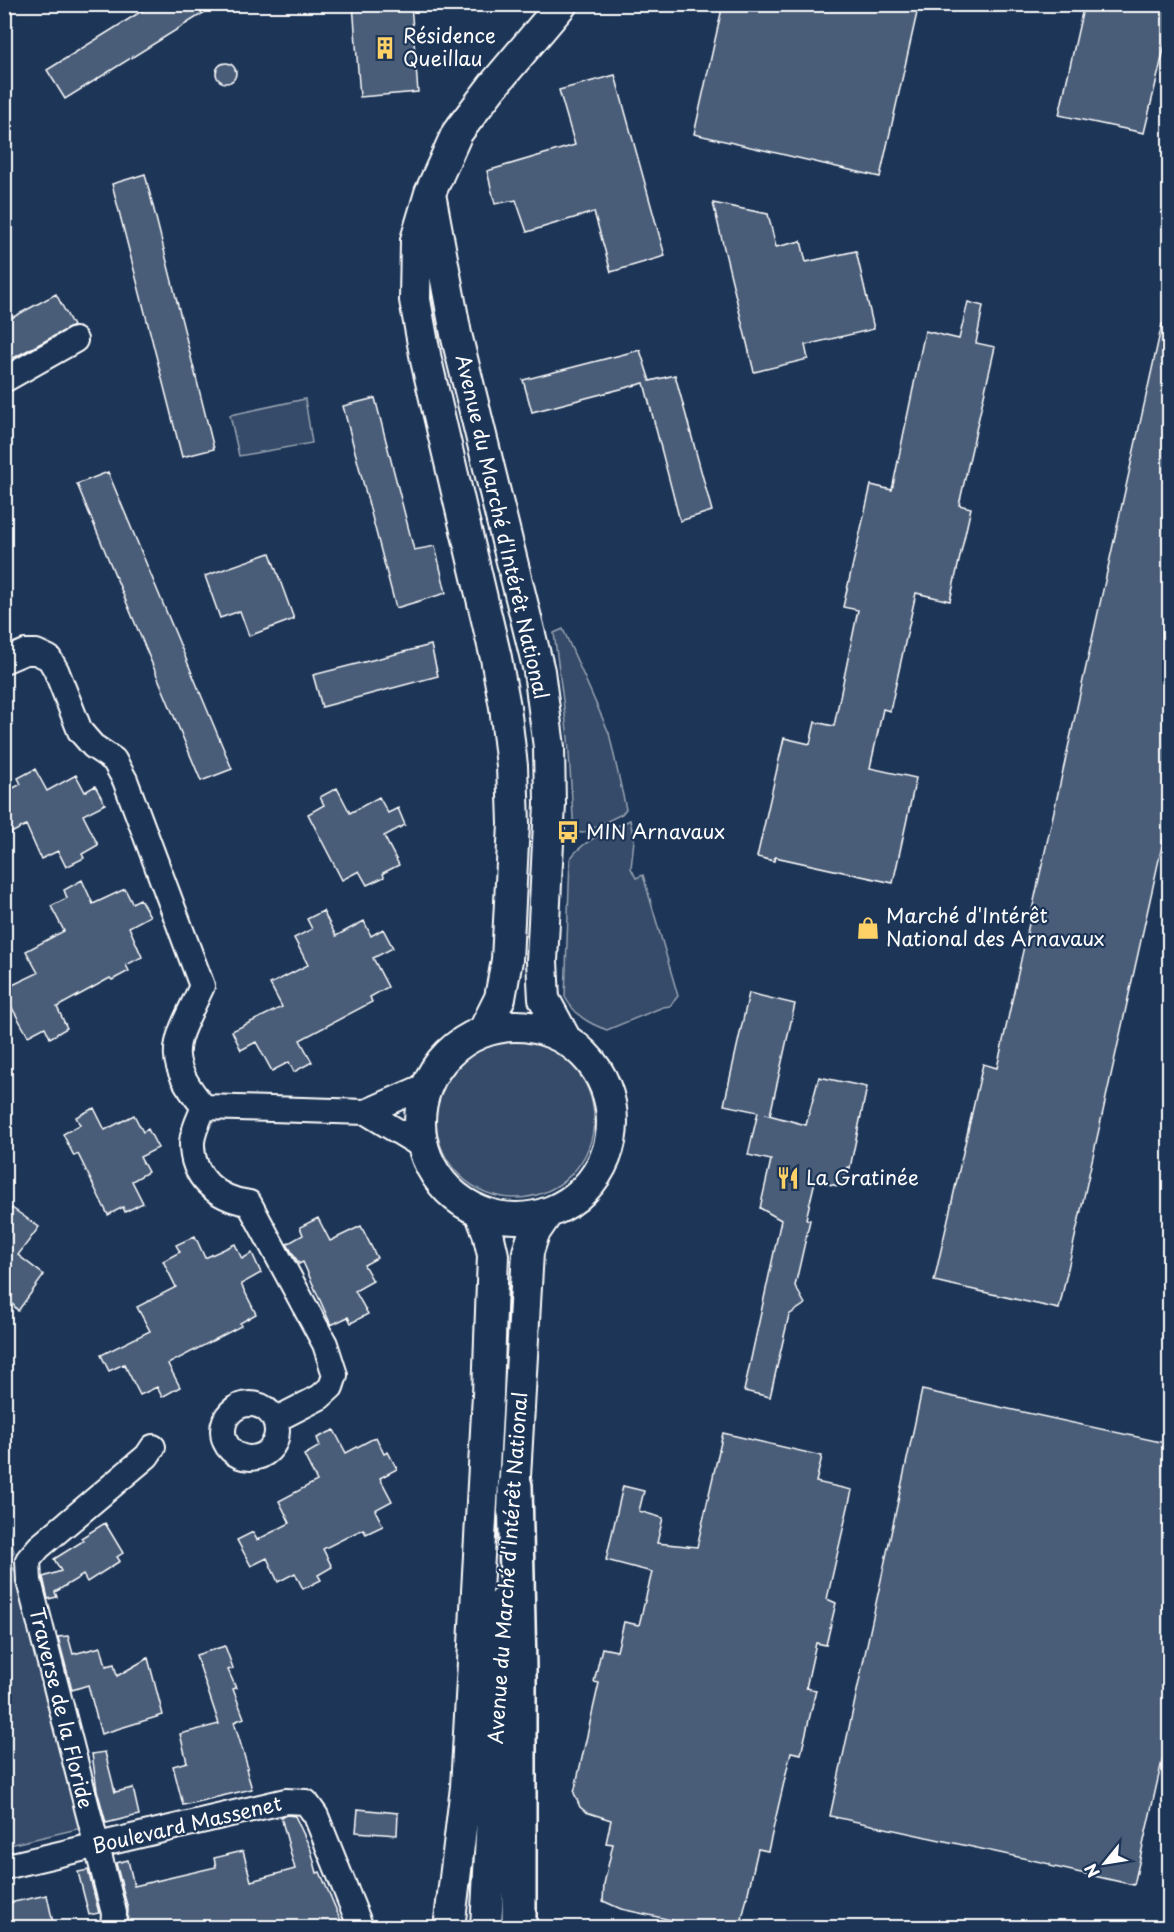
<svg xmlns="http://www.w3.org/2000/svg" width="1174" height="1932" viewBox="0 0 1174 1932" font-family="'Playpen Sans',sans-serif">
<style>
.grass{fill:#364b69;stroke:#9aa5b4;stroke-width:1.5}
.building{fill:#4a5d79;stroke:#fff;stroke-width:1.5}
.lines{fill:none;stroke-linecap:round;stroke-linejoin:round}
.minor-casing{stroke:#fff;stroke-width:28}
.major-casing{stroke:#fff;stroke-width:34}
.highway-casing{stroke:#fff;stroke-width:38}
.minor{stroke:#1d3557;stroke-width:24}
.major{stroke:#1d3557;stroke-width:30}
.highway{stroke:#1d3557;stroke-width:33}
.labels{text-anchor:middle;stroke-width:4.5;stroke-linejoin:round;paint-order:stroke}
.poi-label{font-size:20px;fill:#fff;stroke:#1d3557;text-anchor:start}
.street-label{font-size:20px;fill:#fff;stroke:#1d3557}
</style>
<rect width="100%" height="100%" fill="#1d3557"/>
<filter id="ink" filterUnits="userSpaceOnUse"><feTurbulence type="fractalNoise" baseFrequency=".0167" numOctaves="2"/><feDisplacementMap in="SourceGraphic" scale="12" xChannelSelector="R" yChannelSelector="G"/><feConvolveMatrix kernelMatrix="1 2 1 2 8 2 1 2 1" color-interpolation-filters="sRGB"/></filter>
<g filter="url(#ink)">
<path class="grass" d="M305,399L312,443L239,456L230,415Z
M563,629L609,733L626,809L622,814L583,833L574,832L568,738L554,633Z
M630,820L634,840L631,868L636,878L643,875L678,996L670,1006L663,1007L607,1030C587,1023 575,1015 565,997L570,859C584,839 609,831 630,820Z
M436 1119a79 79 0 1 1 158 0a79 79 0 1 1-158 0Z
M4,1502L14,1552L10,1557L9,1562L23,1583L86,1827L5,1846Z"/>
<path class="building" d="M153,4H218L65,99L47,70Z
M353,4H411L418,92L360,97Z
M723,4H919L880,177L694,134Z
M1084,4H1170V24L1144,133L1059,115Z
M216 73a10 10 0 1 1 20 0a10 10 0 1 1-20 0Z
M615,75L665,256L611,272L594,212L527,232L516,200L495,204L487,171L575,145L559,90Z
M145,174L214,449L182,457L112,184Z
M713,203L768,214L776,247L801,241L806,262L856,251L874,329L805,345L808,359L754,372Z
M56,294L73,326L4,363V322Z
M968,302L983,306L976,343L995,347L959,505L971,508L950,601L916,593L890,711L883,709L870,768L916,778L893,883L775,857L774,861L757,857L784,738L810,744L815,722L834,726L858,610L843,607L871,485L892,490L925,331L959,339Z
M1162,324L1170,325V810L1059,1309L934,1281L983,1064L997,1068Z
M640,350L650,381L675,375L712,511L680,521L644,383L532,412L523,380Z
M375,398L414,550L435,546L446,593L396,608L343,406Z
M108,472L232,769L201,781L77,484Z
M270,553L294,619L249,636L240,611L220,618L205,576Z
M431,645L438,676L322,707L313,675Z
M35,769L47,791L76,775L85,792L95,786L105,804L83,815L98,845L82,854L84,858L66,867L58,851L41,859L26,825L4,837V793L21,784L18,778Z
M337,788L350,813L379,797L388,813L398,808L405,825L384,836L399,865L383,873L384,877L367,885L359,871L342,880L308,814L324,805L320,797Z
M82,880L93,904L125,889L132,903L140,899L150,916L129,927L142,957L126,965L129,971L112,980L110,978L57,1007L67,1028L50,1038L45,1027L28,1036L12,1008L4,1011V989L38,973L26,951L64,931L51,906L67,898L64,890Z
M323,911L336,936L364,921L371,936L383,929L393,948L373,958L388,987L370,997L372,1002L300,1040L312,1062L294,1072L289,1062L272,1071L256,1042L241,1050L232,1031L282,1007L270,984L308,965L294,938L312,929L307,919Z
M749,993L795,1004L770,1115L765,1114L806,1125L819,1077L867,1087L850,1168L847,1167L843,1187L815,1181L806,1219L810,1220L795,1286L805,1304L789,1315L770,1397L744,1391L781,1220L760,1208L771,1160L748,1155L758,1112L724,1105Z
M94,1108L105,1130L134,1115L143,1132L148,1129L158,1148L140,1157L148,1172L132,1181L143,1203L125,1212L123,1207L108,1215L78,1154L74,1156L63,1134L80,1125L76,1117Z
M12,1208L39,1227L18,1255L44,1275L18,1311L4,1293V1219Z
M318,1218L330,1241L361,1226L377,1258L364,1265L373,1281L355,1291L368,1314L351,1323L348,1317L331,1325L303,1262L299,1264L287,1244L303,1235L300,1227Z
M195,1236L205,1258L235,1244L242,1259L252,1253L261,1273L241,1284L256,1314L240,1323L241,1326L168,1364L180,1387L162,1397L157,1387L140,1395L124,1364L109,1371L101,1355L150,1331L137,1307L176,1287L163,1261L180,1252L176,1245Z
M922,1390L1170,1444V1726L1134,1885L1050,1866V1864L830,1816Z
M334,1430L346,1453L376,1437L384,1454L388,1452L397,1469L380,1478L392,1501L375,1510L383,1526L366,1534L363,1529L323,1549L332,1567L318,1575L321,1580L303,1589L295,1573L278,1582L267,1558L251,1566L237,1540L253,1532L257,1540L290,1523L279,1501L317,1481L304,1455L320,1446L317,1438Z
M723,1433L822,1456L816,1482L852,1490L827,1599L836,1603L826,1645L816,1643L806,1688L816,1690L801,1754L791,1752L768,1851L758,1849L740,1928H671L672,1920L621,1909L603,1901L604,1884L613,1844L606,1843L611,1820L586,1812L580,1807L574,1793L599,1683L594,1682L602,1648L617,1651L624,1622L639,1625L652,1572L606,1560L623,1486L644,1491L639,1511L663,1518L657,1543L697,1547Z
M105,1523L123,1553L117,1557L120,1561L87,1582L83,1575L55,1592L57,1597L48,1599L43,1577L61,1571L54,1559L83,1541L81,1538Z
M68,1636L73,1654L101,1647L106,1666L114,1664L117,1676L148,1658L163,1715L101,1734L88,1685L72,1690L58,1637Z
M225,1646L233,1668L228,1670L236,1688L233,1689L244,1718L234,1722L248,1768L246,1769L252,1789L183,1805L173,1766L187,1762L180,1734L219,1724L196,1655Z
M105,1752L115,1792L133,1788L139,1815L106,1823L97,1790L92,1754Z
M358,1809L398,1813L397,1835L356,1832Z
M287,1815L295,1816L311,1850L317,1873L320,1872L344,1928H127L128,1909L116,1863L128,1860L134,1886L216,1867L214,1858L243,1851L251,1881L295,1869L281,1817Z
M88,1870L99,1913L89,1915L78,1872Z
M47,1895L53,1923L43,1925L44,1928H9L4,1904Z"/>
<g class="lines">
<g class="minor-casing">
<path id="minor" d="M4,380L75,340
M4,661L25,652H36L49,658L56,670L80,731L93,746L114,760L125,780L202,986C177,1041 160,1055 204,1107L366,1112L425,1086
M204,1107C200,1117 193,1130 192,1142C191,1177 217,1199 249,1203L325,1344L335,1375L331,1387L320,1397L275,1420
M366,1112L422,1146
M223 1431a27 27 0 1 1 54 0a27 27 0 1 1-54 0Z
M4,1867L286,1801L306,1802L316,1816L361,1928
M113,1928L114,1913L29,1581L28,1560L39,1547L147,1456L153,1447"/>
</g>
<g class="major-casing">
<path id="major" d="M431,199L456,334L539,671L549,747L550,804L542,961L544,999L565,1038
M420 1122a96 96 0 1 1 192 0a96 96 0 1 1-192 0Z
M484,1030L500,998L507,960L514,824L512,766L505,707L496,658L426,360L415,300L416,240L430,193L457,133L492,87L562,4
M513,1511L528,1252L534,1233L547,1214
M449,1928L466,1787L488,1395L493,1255L488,1233L480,1212
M486,1928L500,1669L505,1601"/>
</g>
<g class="highway-casing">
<path id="highway" d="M515,1486L519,1669V1928"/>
</g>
<use href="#minor" class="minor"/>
<use href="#major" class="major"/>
<use href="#highway" class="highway"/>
</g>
</g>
<defs>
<g id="building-bare" transform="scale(1.8)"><path d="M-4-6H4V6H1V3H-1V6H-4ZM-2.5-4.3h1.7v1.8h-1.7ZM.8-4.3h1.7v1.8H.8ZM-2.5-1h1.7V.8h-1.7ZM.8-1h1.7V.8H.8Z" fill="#ffd166" stroke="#1d3557" stroke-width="2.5" paint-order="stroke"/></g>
<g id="bus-bare" transform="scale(1.8)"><path d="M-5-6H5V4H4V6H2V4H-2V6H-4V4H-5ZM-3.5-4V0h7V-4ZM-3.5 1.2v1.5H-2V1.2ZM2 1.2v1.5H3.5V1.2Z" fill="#ffd166" stroke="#1d3557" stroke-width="2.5" paint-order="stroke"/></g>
<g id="shop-bare" transform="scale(1.8)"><path d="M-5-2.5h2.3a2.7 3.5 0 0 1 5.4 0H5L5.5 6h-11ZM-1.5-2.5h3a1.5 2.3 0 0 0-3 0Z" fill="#ffd166" stroke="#1d3557" stroke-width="2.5" paint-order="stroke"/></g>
<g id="restaurant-bare" transform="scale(1.8)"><path d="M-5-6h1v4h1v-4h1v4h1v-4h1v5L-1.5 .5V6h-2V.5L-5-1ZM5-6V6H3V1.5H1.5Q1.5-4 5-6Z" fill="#ffd166" stroke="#1d3557" stroke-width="2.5" paint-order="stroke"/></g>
</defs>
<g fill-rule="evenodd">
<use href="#building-bare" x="385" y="48"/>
<use href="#bus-bare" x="568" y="832"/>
<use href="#shop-bare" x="868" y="928"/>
<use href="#restaurant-bare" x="788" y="1178"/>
</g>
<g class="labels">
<g class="poi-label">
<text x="403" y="43">Résidence<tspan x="403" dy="23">Queillau</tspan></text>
<text x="586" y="839">MIN Arnavaux</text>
<text x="886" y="923">Marché d'Intérêt<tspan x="886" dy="23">National des Arnavaux</tspan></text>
<text x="806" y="1185">La Gratinée</text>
</g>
<g class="street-label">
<text transform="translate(502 527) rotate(77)" y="7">Avenue du Marché d'Intérêt National</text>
<text transform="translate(508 1568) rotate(-86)" y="7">Avenue du Marché d'Intérêt National</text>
<text transform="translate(61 1708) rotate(76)" y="7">Traverse de la Floride</text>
<text transform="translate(187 1825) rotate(-13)" y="7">Boulevard Massenet</text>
</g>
</g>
<rect width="1174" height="1932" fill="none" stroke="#1d3557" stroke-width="24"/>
<rect x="12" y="12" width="1150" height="1908" fill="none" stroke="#fff" stroke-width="2" filter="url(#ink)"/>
<g transform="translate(1105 1863) rotate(240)" stroke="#1d3557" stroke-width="4.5" paint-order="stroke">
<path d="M0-4.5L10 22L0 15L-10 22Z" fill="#ffffff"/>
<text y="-9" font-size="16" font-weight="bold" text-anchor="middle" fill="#ffffff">N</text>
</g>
</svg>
